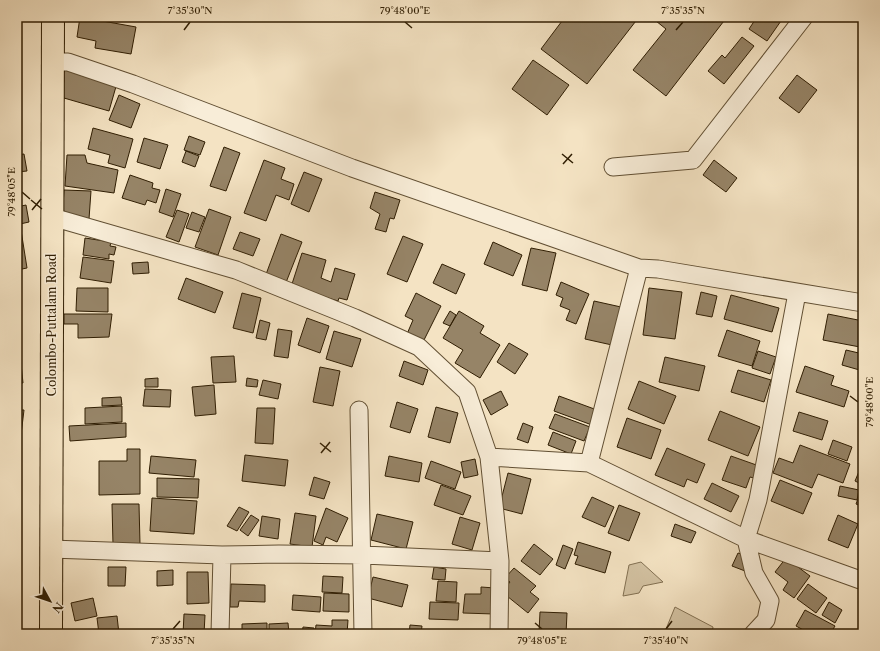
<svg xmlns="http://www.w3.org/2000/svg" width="880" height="651" viewBox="0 0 880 651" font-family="'Libre Caslon Text',serif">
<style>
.green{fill:#d3c2a2;stroke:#827052}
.building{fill:#968467;stroke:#301e03}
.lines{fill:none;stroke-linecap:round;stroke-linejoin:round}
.street-casing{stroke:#614f33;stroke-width:19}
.highway-casing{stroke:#301e03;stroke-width:24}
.street{stroke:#f8edd8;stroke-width:17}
.highway{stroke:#f4e3c3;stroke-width:22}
.ticks{fill:none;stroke:#301e03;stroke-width:1.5}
.labels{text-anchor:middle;stroke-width:3;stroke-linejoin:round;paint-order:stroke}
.street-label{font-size:12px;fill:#301e03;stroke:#f8edd8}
.neatline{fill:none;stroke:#301e03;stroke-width:1.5}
.ticks-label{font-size:10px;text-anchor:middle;fill:#301e03}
</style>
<rect width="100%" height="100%" fill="#f4e3c3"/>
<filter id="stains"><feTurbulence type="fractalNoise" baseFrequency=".005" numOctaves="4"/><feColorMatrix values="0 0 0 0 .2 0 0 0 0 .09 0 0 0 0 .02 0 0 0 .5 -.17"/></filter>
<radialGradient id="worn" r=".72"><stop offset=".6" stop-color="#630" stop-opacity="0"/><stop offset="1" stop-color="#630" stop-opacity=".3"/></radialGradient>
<path class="green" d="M641,562L663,582L643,586L639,593L623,596L629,565Z
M675,607L713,627L712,634H664Z"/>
<path class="building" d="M80,17L136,27L131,54L95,48L96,41L77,37Z
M565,17H639L587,84L541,49Z
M651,17H727L666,96L633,70L666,29Z
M757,17H782L783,18L767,41L749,29Z
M742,37L754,46L724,84L708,71L722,55L725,58Z
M533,60L569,85L547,115L512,89Z
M65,68L117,83L109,111L57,96Z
M797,75L817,90L799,113L779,98Z
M119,95L140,104L131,128L109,120Z
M93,128L133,139L125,168L108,163L110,155L88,149Z
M189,136L205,142L200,155L184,150Z
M144,138L168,145L160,169L137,162Z
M224,147L240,153L226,191L210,186Z
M186,151L199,156L195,167L182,162Z
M24,154L27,171L17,172V155Z
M67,155H85L87,163L118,170L114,193L65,186Z
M264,160L285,168L281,179L294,184L289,200L276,195L266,221L244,213Z
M714,160L737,178L726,192L703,175Z
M304,172L322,179L309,212L291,204Z
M130,175L153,183L152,188L160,190L156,203L147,200L145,205L122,198Z
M166,189L181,194L173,217L159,212Z
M64,190L91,191L89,219L62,217Z
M375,192L400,200L394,219L390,218L386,232L375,229L380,214L370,208Z
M26,205L29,222L20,224L27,268L17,270V207Z
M209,209L231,217L218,255L195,247Z
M177,210L189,214L179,242L166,237Z
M192,212L205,217L199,232L186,228Z
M240,232L260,239L253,256L233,249Z
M281,234L302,242L285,285L265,277Z
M403,236L423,244L407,282L387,274Z
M85,238L111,242L110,246L116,247L114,255L109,254V259L83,255Z
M493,242L522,255L513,276L484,264Z
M531,248L556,253L547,291L522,285Z
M302,253L326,260L321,278L331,282L335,268L355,274L347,300L339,298L338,301L291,287Z
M83,257L114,261L111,283L80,278Z
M148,262L149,273L133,274L132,263Z
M442,264L465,274L456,294L433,283Z
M186,278L223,292L215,313L178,299Z
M561,282L589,294L576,324L566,320L570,310L560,306L563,298L556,295Z
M77,288H108V312L76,311Z
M649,288L682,292L675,339L643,335Z
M701,292L717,296L712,317L696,314Z
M242,293L261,298L253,333L233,328Z
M416,293L441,306L423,342L407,334L413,320L405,316Z
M731,295L779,308L772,332L724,319Z
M594,301L621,307L612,345L585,339Z
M450,311L456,315L450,326L443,323Z
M459,311L484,326L480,333L500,345L480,378L455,363L463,350L443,338Z
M64,314H112L109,337L78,338V324H64Z
M828,314L863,321V335L860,347L823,340Z
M307,318L329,326L320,353L298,345Z
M260,320L270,323L266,340L256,338Z
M278,329L292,331L288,358L274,356Z
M727,330L760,341L752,366L718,356Z
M334,331L361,339L352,367L326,359Z
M509,343L528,354L515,374L497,362Z
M846,350L863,354V371L842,365Z
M758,351L776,357L770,374L752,368Z
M17,354H20L23,383H17Z
M234,356L236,382L213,383L211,357Z
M665,357L705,366L699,391L659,382Z
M404,361L428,370L423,385L399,376Z
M805,366L834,376L831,385L849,391L844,407L796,392Z
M320,367L340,371L333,406L313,402Z
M738,370L771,380L764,402L731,392Z
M158,378V387H145V379Z
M247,378L258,380L257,387L246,386Z
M263,380L281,384L278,399L259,395Z
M639,381L676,396L664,424L628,409Z
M214,385L216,414L195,416L192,387Z
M145,389L171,390L170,407L143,406Z
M501,391L508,405L491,415L483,400Z
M559,396L597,410L592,425L554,411Z
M121,397L122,405L102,406V398Z
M397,402L418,409L410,433L390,427Z
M122,406V422L85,424V408Z
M436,407L458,413L450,443L428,437Z
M257,408H275L273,444L255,443Z
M17,410H24L20,443L17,442Z
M720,411L760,427L748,456L708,440Z
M799,412L828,421L822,440L793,431Z
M555,414L590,427L584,441L549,428Z
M627,418L661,430L651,459L617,447Z
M126,423V437L70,441L69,426Z
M523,423L533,427L528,443L517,439Z
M553,432L576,441L571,454L548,445Z
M833,440L852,447L847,461L828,454Z
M800,445L850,464L843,483L818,474L812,488L773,473L779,458L793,463Z
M667,448L705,464L697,483L687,479L684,487L655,475Z
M127,449H140V494L99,495V461H127Z
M245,455L288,460L285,486L242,481Z
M151,456L196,460L194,477L149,473Z
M389,456L422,463L419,482L385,476Z
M731,456L762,467L758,479L750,477L746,488L722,480Z
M475,459L478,475L464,478L461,462Z
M431,461L461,472L455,489L425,478Z
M863,462V485L855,481Z
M508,473L531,479L522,514L499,508Z
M17,475H20V520H17Z
M314,477L330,482L324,499L309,495Z
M157,478L199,479L198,498L157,497Z
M780,480L812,493L803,514L771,501Z
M712,483L739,496L731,512L704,499Z
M441,485L471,496L463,515L434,505Z
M840,486L859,490L857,500L838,496Z
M863,486V507L856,504Z
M592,497L614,507L605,527L582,517Z
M152,498L197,501L194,534L150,531Z
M112,504H139L140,544L113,545Z
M619,505L640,513L629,541L608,533Z
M239,507L249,512L237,531L227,526Z
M326,508L348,518L337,542L326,537L323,545L314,541Z
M295,513L316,516L312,547L290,544Z
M377,514L413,522L406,549L371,540Z
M251,515L259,520L248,536L240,530Z
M838,515L858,524L848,548L828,540Z
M262,516L280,519L278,539L259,536Z
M460,517L480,523L472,550L452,544Z
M675,524L696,532L691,543L671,536Z
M578,542L611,552L605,573L575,564L578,556L574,555Z
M534,544L553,559L540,575L521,561Z
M563,545L573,549L565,569L556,565Z
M738,553L750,557L745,571L732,566Z
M786,558L810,576L794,598L783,590L788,582L775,572Z
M108,567H126L125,586H108Z
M434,567L446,569L445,580L432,579Z
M514,568L536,586L530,592L539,599L528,613L502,592L510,582L505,578Z
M173,570V585L157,586V571Z
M187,572H208L209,603L187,604Z
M323,576L343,577L342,593L322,592Z
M373,577L408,585L402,607L368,598Z
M438,581L457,582L456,602L436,601Z
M231,584L265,585V602L239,601L238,607H230Z
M808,584L827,598L816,613L797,599Z
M481,587L495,588L494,614L463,613L465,594H481Z
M324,593L349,594V612L323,611Z
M293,595L321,597L320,612L292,610Z
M93,598L97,616L75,621L71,603Z
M430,602L459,603L458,620L429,619Z
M829,602L842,610L835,623L822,615Z
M805,610L835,626L830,634H811L796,626Z
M540,612L567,613L566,634L539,632Z
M184,614L205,615L204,634H183Z
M117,616L119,634H99L97,618Z
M332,620H348L347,634H315L316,625L332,626Z
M267,623V634H242V624Z
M288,623L289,634H269V624Z
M410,625L422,626L421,634H409Z
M303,627L314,628V634H302Z"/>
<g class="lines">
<g class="street-casing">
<path id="street" d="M52,62H68L133,84L352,168L639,268L658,269L863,303
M613,167L693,160L804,17
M52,217L236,270L355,318L419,347L467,392L489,457L500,561L499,634
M359,410L363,634
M489,457L589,463L746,539L863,581
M589,463L639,268
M51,549L222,555
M220,634L222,555L279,554L363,555L500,561
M753,634L766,620L770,601L754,573L746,539L758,500L797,293"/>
</g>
<g class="highway-casing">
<path id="highway" d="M51,634L53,17"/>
</g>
<use href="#street" class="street"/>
<use href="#highway" class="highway"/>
</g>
<path class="ticks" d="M405,22L412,28M184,30L190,22M676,30L683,22M562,154L573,163M563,164L572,154M22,192L30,199M31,200L42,209M32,210L41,199M850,396L858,402M320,443L331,452M321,453L330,442M535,623L542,629M173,629L180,621M666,629L672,621"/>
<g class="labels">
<g class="street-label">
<text transform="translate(52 325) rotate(-90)" y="4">Colombo-Puttalam Road</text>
</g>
</g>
<rect width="880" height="651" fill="none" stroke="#f4e3c3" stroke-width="44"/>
<g transform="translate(50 601) rotate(130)" stroke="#f8edd8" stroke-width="3" paint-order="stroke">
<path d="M0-3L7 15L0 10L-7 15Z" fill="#301e03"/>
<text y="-6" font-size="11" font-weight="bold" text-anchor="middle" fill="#301e03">N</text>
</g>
<rect x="22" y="22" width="836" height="607" class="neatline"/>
<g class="ticks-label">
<text x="190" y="14">7°35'30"N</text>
<text x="405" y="14">79°48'00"E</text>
<text x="683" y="14">7°35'35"N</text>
<text transform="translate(11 192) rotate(-90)" y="4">79°48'05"E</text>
<text transform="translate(869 402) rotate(-90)" y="4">79°48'00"E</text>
<text x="173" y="644">7°35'35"N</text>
<text x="542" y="644">79°48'05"E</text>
<text x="666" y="644">7°35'40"N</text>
</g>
<rect width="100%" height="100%" filter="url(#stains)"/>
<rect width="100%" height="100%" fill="url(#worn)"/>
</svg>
